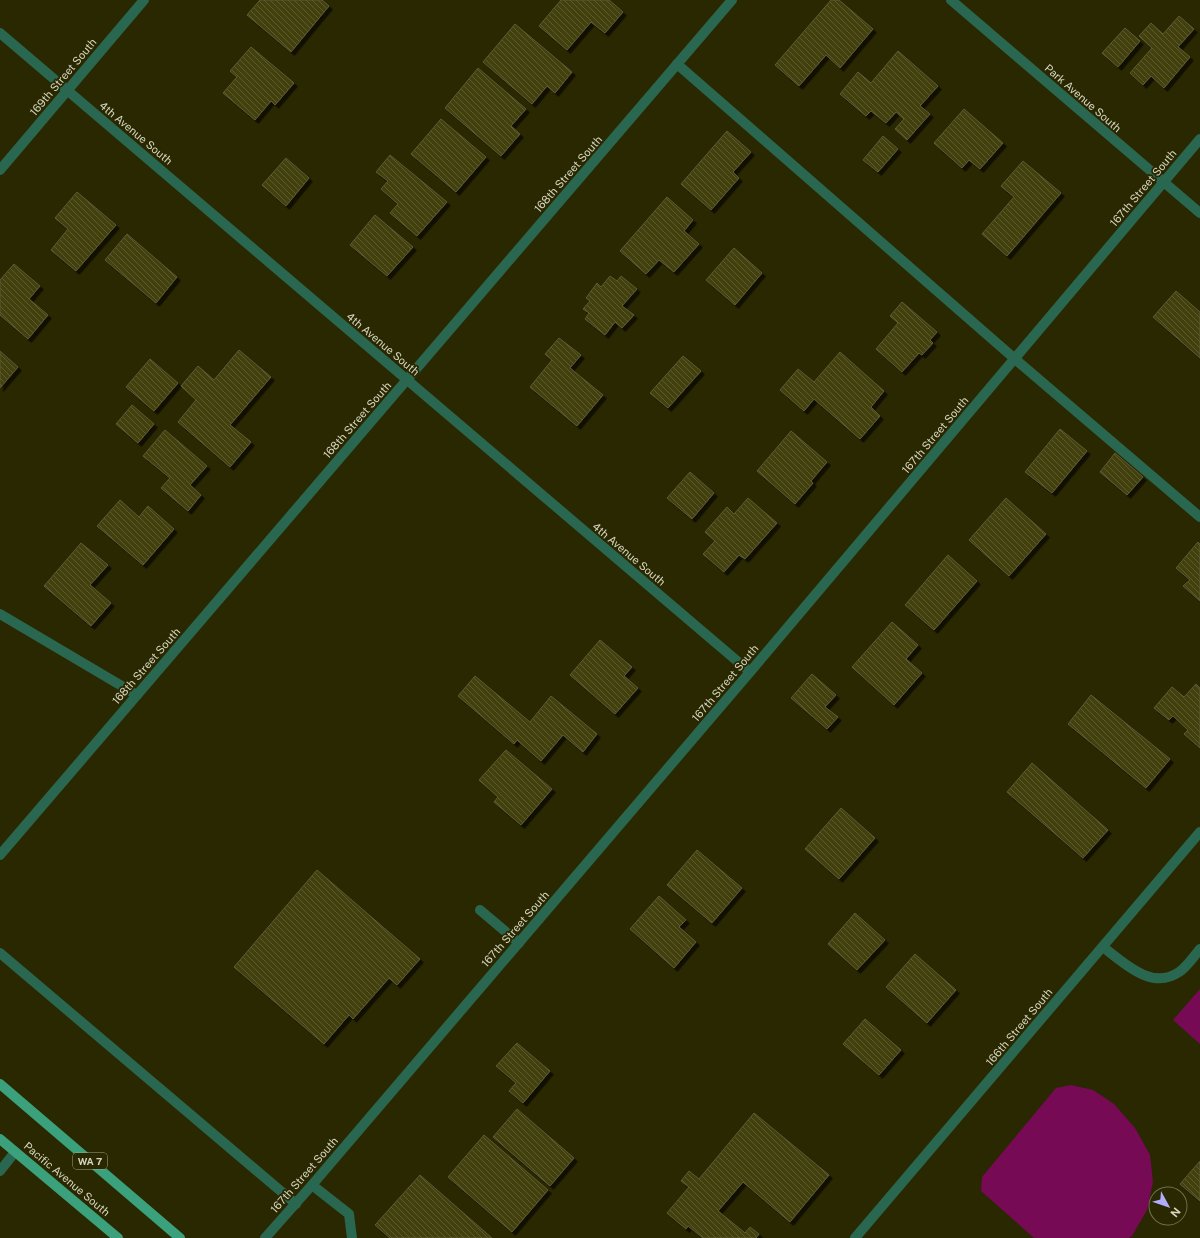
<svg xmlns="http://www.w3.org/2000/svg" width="1200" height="1238" viewBox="0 0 1200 1238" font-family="'Public Sans',sans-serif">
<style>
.green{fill:#760a55}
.building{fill:url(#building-back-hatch);stroke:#5d5b35;filter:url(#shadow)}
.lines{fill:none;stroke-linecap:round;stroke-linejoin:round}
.service{stroke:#2a6750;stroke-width:10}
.minor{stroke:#2a6750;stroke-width:10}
.primary{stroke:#3aa17c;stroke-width:10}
.labels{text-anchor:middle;stroke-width:3.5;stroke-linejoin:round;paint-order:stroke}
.shield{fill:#2a2801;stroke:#a2a287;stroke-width:1}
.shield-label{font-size:10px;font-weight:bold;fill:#d6d6c1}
.street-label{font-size:11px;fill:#d6d6c1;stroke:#2a2801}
</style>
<defs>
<pattern id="building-back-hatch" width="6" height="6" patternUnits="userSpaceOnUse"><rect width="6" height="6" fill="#433f10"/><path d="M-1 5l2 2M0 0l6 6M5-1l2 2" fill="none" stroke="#5d5a31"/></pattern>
<filter id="shadow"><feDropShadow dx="3.5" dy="3.5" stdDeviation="0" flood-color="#0009"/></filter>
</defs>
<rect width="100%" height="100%" fill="#2a2801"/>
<path class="green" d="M1200,989V1044L1173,1020Z
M1071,1085L1093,1090L1114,1104L1135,1128L1150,1155L1153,1182L1147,1210L1132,1236L1129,1238H1034L981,1191L982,1177L1056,1088Z"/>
<path class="building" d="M260,0H322L329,6L291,52L247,15Z
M561,0H609L623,12L605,33L591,22L567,50L539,26Z
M831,0H839L873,29L840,68L826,55L799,86L775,65Z
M1179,16L1194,29L1178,47L1190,57L1164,88L1151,76L1143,85L1130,73L1152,48L1139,36L1151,23L1163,34Z
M515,24L572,72L555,93L547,86L532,104L483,62Z
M1125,28L1140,41L1118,67L1102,53Z
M251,47L294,83L275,105L271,101L255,120L223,93L237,77L230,71Z
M898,51L938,86L920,106L930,114L907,140L895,129L904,119L896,112L886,123L871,111L866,116L840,94L858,72L871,83Z
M478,68L526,109L511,126L520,134L501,156L445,108Z
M964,109L1003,143L980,169L969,160L962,168L934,143Z
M441,119L486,157L456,192L411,154Z
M727,131L751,152L733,172L739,178L711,210L681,184Z
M883,136L898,149L878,172L863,160Z
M390,155L447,202L417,236L390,213L398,204L381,189L388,181L376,172Z
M286,158L309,178L286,206L262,185Z
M1023,161L1061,193L1007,256L982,234L1014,197L1001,186Z
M77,192L116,225L76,271L51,250L68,229L55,218Z
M667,197L693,220L684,231L699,244L674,272L659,260L646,274L620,251Z
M375,215L413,247L387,276L350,245Z
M127,234L177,277L156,303L105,260Z
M734,248L762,273L735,305L706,280Z
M14,264L40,286L29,299L48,315L28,339L0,315V280Z
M610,276L617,281L621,276L637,289L622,306L634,315L622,328L615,322L605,335L585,319L589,313L583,309L590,301L586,298L597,283L601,287Z
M1176,291L1200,312V358L1153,317Z
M902,302L937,332L930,340L933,343L922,355L919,353L902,372L876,349L898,323L890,316Z
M559,338L581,355L570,368L603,395L577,426L530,387L552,360L545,354Z
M239,350L271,377L230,425L251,442L230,467L178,422L196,400L181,386L198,366L214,380Z
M0,351L18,367L0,388Z
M840,352L884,391L871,407L880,416L860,439L814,399L804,411L780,390L798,369L814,382Z
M683,356L701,371L668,408L650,393Z
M150,359L178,383L154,411L126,387Z
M132,405L154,424L138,443L116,424Z
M1060,429L1087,451L1052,493L1025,472Z
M165,430L207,466L190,485L201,495L188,511L161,488L170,478L143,456Z
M791,431L827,462L811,481L813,483L795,504L757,471Z
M1115,453L1143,477L1127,495L1100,472Z
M690,472L714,493L692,519L667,498Z
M748,498L777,523L745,559L739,555L724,572L703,554L715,541L705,532L727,507L734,514Z
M1006,498L1046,534L1009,576L969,540Z
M120,500L139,517L148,506L174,529L143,565L97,526Z
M1198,542L1200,544V601L1183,586L1190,580L1176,568Z
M81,543L108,565L90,585L111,603L91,626L44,586Z
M948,555L977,581L934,630L905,605Z
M892,622L918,645L906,659L922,673L894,705L852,667Z
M600,640L632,667L624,676L638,688L615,714L570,675Z
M812,674L836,695L825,707L838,717L827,729L791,698Z
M475,676L530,722L551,696L597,734L583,752L563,735L541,761L517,740L514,744L458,696Z
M1196,684L1200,688V748L1184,734L1188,730L1173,716L1169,720L1154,708L1172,687L1184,697Z
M1091,695L1170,759L1146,788L1068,724Z
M506,750L552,789L521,825L494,802L498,797L479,780Z
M1032,763L1108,830L1083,858L1007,792Z
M841,808L875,838L839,879L805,849Z
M697,850L742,888L712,923L667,885Z
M317,870L420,959L397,985L389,978L353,1019L349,1015L324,1044L234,967Z
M659,896L686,920L679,927L696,942L674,968L630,929Z
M855,913L885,940L857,970L828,944Z
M915,954L956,990L927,1023L886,987Z
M865,1019L901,1050L879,1075L843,1044Z
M517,1043L550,1071L523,1103L509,1091L516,1083L496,1066Z
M517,1109L574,1158L550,1186L493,1137Z
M754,1113L829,1175L790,1222L743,1182L718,1211L745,1233L750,1227L759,1234L756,1238H703L688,1226L686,1229L667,1213L689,1187L681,1181L689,1171L699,1179Z
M484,1135L548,1190L512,1232L448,1177Z
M1200,1161V1201L1180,1184Z
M420,1175L492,1238H390L375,1225Z"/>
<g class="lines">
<path class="service" d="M677,64L1015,359L1200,517
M0,614L137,695
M480,910L519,943
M1103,947C1124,963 1152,991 1179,972C1187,967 1194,956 1200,949
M0,953L296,1204
M0,1171L15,1152
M312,1185L349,1214L352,1238"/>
<path class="minor" d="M951,0L1200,213
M0,33L750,672
M0,170L144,0
M0,855L732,0
M265,1238L312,1185L750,672L1200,139
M855,1238L1200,832"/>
<path class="primary" d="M0,1084L180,1238
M0,1139L118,1238"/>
</g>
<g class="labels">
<rect class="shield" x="73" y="1153" width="34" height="16" rx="3"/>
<g class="shield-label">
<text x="90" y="1165">WA 7</text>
</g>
<g class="street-label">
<text transform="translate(63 77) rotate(-50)" y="4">169th Street South</text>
<text transform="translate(1083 98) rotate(41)" y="4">Park Avenue South</text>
<text transform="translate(136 133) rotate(40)" y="4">4th Avenue South</text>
<text transform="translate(568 174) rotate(-49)" y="4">168th Street South</text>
<text transform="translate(1143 188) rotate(-50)" y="4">167th Street South</text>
<text transform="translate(383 344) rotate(40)" y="4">4th Avenue South</text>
<text transform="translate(357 420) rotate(-49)" y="4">168th Street South</text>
<text transform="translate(935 435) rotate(-50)" y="4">167th Street South</text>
<text transform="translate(629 554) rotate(40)" y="4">4th Avenue South</text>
<text transform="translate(146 666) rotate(-49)" y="4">168th Street South</text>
<text transform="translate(725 683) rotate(-50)" y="4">167th Street South</text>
<text transform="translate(515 929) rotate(-49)" y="4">167th Street South</text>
<text transform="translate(1019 1027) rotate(-50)" y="4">166th Street South</text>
<text transform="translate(304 1175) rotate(-49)" y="4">167th Street South</text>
<text transform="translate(67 1179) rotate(40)" y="4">Pacific Avenue South</text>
</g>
</g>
<g transform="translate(1168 1206) rotate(130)"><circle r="19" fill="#2a2801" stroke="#6f6e4e"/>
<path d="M0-3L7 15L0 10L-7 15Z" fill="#b0adfa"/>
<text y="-6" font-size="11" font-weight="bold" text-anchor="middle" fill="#d6d6c1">N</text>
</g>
</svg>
